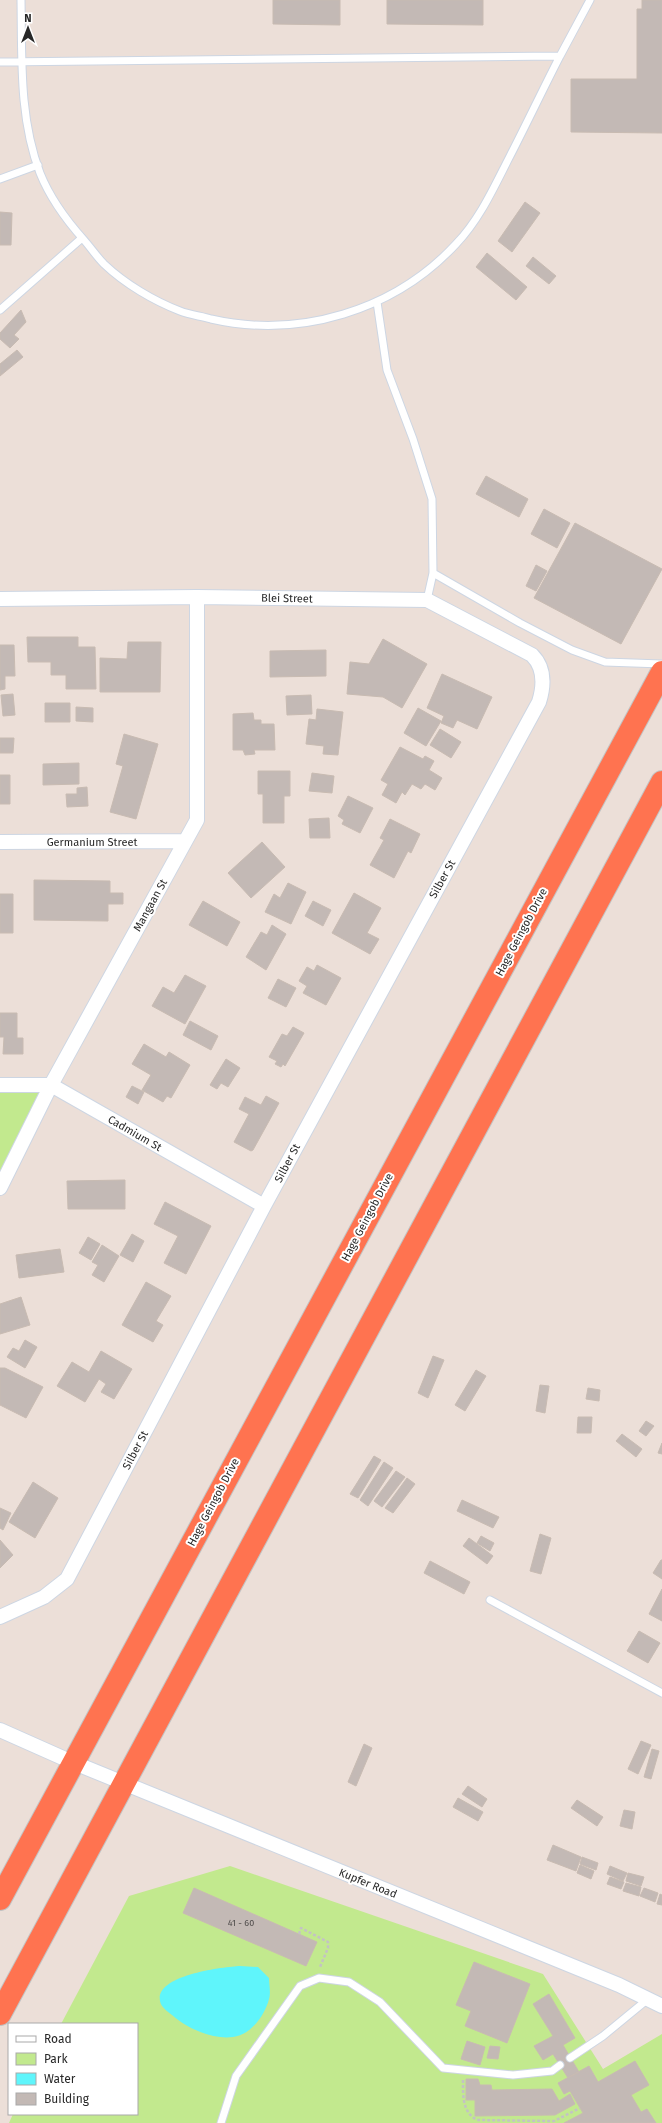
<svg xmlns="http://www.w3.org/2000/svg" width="662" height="2123" viewBox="0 0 662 2123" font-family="'Fira Sans',sans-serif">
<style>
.green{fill:#c2e98e}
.water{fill:#5ff5fb}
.building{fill:#c3b9b5;stroke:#c8bbb2}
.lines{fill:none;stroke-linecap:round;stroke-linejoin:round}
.lane-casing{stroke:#cdd6e3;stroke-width:9}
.street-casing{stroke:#cdd6e3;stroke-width:16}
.highway-casing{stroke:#c3c3c3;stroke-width:24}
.path{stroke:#c3c3c3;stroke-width:2.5;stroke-dasharray:3 2;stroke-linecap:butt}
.lane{stroke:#fff;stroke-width:7}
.street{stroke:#fff;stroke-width:14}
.highway{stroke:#ff7350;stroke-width:22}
.labels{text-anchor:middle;stroke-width:4;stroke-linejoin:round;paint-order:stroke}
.number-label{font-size:9px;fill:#4f4c4b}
.street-label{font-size:11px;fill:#282828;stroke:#fff}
</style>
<rect width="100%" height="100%" fill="#ecdfd8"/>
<path class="green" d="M0,1085H51L0,1188Z
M230,1866L543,1974L603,2069L662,2034V2123H9L13,2114H137V2024H61L129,1896Z"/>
<path class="water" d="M240,1966L258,1967L269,1978C269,1984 271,1993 269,1999C265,2015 251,2035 233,2037C213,2040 186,2028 172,2015C167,2011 161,2007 160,2001C155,1975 223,1967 240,1966Z"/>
<path class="building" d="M273,0H340V25L273,24Z
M387,0H483V25L387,24Z
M642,0H662V133L571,132V79H637V9H642Z
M525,202L540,213L512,252L498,241Z
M0,212L12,213L11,245H0Z
M487,253L527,287L516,300L476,267Z
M533,257L556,276L549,284L526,266Z
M21,310L26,322L14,335L19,339L10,348L0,339V333Z
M17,350L23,357L0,376V364Z
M486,476L528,499L519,517L476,494Z
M544,509L570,523L557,548L531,534Z
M575,523L662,569L621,644L534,598Z
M536,565L547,571L536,591L526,586Z
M27,637H78V647H95L96,689H66V675H51V662H28Z
M383,639L427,664L402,708L383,697L347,694L350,662L369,664Z
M128,642H161L160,692H100V658L127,659Z
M0,645H14L15,676H5V689L0,690Z
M326,650V676L270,677V651Z
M442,674L492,697L477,729L457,720L453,728L441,723L444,716L427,708Z
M13,694L15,715L3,716L1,695Z
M311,695L312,714L287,715L286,696Z
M45,703H70V722H45Z
M76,707L93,708V722L76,721Z
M418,708L441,721L426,746L404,733Z
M317,709L343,712L338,755L323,754L324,746L306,744L309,719L316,720Z
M253,713L254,720H261V724H274L275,750H254L255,754L245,755L243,750H233V714Z
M440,729L461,742L451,758L430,745Z
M124,734L158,744L136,819L110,812L123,766L116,764Z
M0,738H14L13,753H0Z
M400,747L423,759L425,756L434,761L429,770L442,778L435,790L425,784L421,789L412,784L405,795L402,792L396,803L382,795L388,784L381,780Z
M79,763V784L43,785V764Z
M258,771H290V796H284V823H263V794H258Z
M312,773L334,776L332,793L309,791Z
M0,775H10V804H0Z
M87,787L88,806L67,807L66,794H77V788Z
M348,796L373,808L360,833L342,824L344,820L338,816Z
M329,818L330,838H310L309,819Z
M390,819L420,834L411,853L408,851L394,878L370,865L384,840L380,838Z
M262,842L285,867L251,898L228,873Z
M34,880L110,881V893H123V904H108V921L34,920Z
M288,883L306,892L291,924L265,912L274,894L280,898Z
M354,893L381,908L367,933L379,939L370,954L332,933Z
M0,894H13V933H0Z
M203,901L240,922L227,946L189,925Z
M313,901L331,910L323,926L305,916Z
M272,925L286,934L266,970L246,957L261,932L267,935Z
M317,965L341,978L326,1005L303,993L307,986L299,981L307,967L314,971Z
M185,975L206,986L185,1024L152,1006L163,987L174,993Z
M278,979L296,988L286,1007L268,998Z
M0,1013H17V1038H23V1054H3L4,1037H0Z
M190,1021L218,1036L211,1050L183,1035Z
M293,1027L304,1033L285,1066L283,1064L281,1067L275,1064L277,1061L269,1057L282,1034L287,1036Z
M144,1044L166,1057L169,1052L190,1065L171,1098L167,1096L163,1102L142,1090L151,1075L132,1064Z
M226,1059L240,1068L228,1087L221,1083L217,1089L210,1085Z
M132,1086L144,1092L138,1104L126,1097Z
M266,1096L279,1103L253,1150L251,1151L234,1142L249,1114L239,1109L245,1097L261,1105Z
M125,1180V1209H68L67,1181Z
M165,1202L211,1226L186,1274L164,1263L178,1236L154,1224Z
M132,1234L144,1241L133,1262L120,1255Z
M88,1237L100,1244L91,1260L79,1253Z
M102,1245L119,1256L104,1282L92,1275L98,1265L92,1262Z
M60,1249L64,1272L19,1278L16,1255Z
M146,1282L171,1296L156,1321L163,1325L153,1342L122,1325Z
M21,1297L30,1325L0,1334V1304Z
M25,1340L37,1347L25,1368L7,1357L13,1348L19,1351Z
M101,1351L132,1369L114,1399L101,1392L106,1384L99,1379L85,1402L57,1386L72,1362L89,1372Z
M433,1356L444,1360L428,1398L418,1393Z
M0,1368H5L43,1387L26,1418L0,1405Z
M476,1370L486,1376L465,1411L455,1405Z
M540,1385L549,1386L545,1413L536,1411Z
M588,1388L600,1390L599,1401L586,1399Z
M578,1417H592L591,1433H577Z
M646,1421L654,1426L646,1436L639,1431Z
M622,1434L642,1449L636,1457L616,1441Z
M662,1443V1454L658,1453Z
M374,1456L381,1460L358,1498L350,1494Z
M384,1462L393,1468L368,1506L360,1500Z
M396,1471L405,1477L382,1507L374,1501Z
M407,1478L415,1484L393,1513L385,1508Z
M33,1482L58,1498L35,1538L9,1522Z
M462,1500L499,1517L493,1528L457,1511Z
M0,1508L11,1513L3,1530L0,1528Z
M540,1534L551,1538L541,1574L530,1571Z
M481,1536L494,1543L490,1551L477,1543Z
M469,1538L493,1556L487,1564L463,1546Z
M0,1540L13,1555L0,1568Z
M661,1560H662V1579L653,1573Z
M430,1561L470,1582L464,1594L424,1573Z
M662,1589V1621L649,1614Z
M639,1631L660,1643L648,1663L627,1651Z
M641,1741L651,1745L638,1774L628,1769Z
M364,1744L372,1748L356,1786L348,1782Z
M652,1749L659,1751L651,1779L644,1777Z
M468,1786L487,1799L482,1807L462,1794Z
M458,1798L483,1812L478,1821L453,1807Z
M577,1800L603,1817L597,1826L571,1808Z
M624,1810L635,1812L632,1829L620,1826Z
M553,1845L581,1857L576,1871L547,1860Z
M582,1857L598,1863L596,1870L580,1864Z
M580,1865L594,1871L591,1879L577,1873Z
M610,1866L627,1873L623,1881L607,1874Z
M628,1873L644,1877L641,1886L626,1881Z
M610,1877L624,1882L621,1889L607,1884Z
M626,1883L641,1887L639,1896L623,1891Z
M194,1888L317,1942L306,1966L183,1913Z
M644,1888L658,1893L655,1902L640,1896Z
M660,1894L662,1895V1905L657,1904Z
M474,1962L530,1984L507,2043L465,2026L471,2011L456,2005Z
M549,1994L575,2038L563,2045L579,2072L568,2078L553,2054L543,2060L534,2046L553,2036L533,2004Z
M467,2041L485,2047L480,2065L461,2059Z
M490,2046L500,2047L498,2059L487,2058Z
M635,2061L649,2085L631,2095L641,2112L647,2109L656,2123H564L583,2113L570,2091L564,2094L558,2083L589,2066L598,2082Z
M466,2079H478L480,2085H491L492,2090L552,2089L559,2101L570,2094L575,2104L555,2115L475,2116V2100H466Z"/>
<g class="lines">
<g class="lane-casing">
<path id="lane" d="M21,0C22,58 19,118 40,173C50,198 66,220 84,240C91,248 97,257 104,264C125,284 154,301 180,311C190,315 201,316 211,319C299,339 394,311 456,244C480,219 494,187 510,156C527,123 543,89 560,56
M0,62L560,56L590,0
M0,179L38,165
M377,302L387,370L413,439L432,499L433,573L427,600
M0,310L82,238
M433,573L520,623L572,650L605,662L662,664
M490,1600L662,1693
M570,2058L603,2036L648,1999
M221,2123L236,2076L300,1986L319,1978L349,1982L380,2002L443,2068L513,2075L552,2071L560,2065"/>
</g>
<g class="street-casing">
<path id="street" d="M0,599L197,597L427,600L532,655C545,668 544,686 539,702L264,1206L67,1579L44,1597L0,1617
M0,842L184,841
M0,1085H51L264,1206
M0,1188L51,1085L197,820V597
M0,1730L72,1762L619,1985L662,2006"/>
</g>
<g class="highway-casing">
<path id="highway" d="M0,1899L662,672
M0,2014L662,782"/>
</g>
<path class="path" d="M299,1934L301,1928L328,1942V1948L320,1967
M463,2080C463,2095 462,2112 477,2120L554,2121L580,2108"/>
<use href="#lane" class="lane"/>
<use href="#street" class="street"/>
<use href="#highway" class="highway"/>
</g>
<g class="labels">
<g class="number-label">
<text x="241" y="1926">41 - 60</text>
</g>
<g class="street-label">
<text transform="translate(287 598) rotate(1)" y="4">Blei Street</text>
<text x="92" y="846">Germanium Street</text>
<text transform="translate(442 879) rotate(-61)" y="4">Silber St</text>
<text transform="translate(150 905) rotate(-61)" y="4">Mangaan St</text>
<text transform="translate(521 932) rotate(-62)" y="4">Hage Geingob Drive</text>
<text transform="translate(135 1133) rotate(30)" y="4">Cadmium St</text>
<text transform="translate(287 1163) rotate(-62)" y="4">Silber St</text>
<text transform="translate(367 1217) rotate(-62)" y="4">Hage Geingob Drive</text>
<text transform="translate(135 1450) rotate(-62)" y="4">Silber St</text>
<text transform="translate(213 1502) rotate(-62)" y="4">Hage Geingob Drive</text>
<text transform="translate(368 1883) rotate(22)" y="4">Kupfer Road</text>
</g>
</g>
<rect x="8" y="2023" width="130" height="92" fill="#ffffff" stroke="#a9a9a9"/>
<rect x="16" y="2036" width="20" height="6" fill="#ffffff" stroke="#a9a9a9"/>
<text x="44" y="2043" font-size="12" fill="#282828">Road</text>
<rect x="16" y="2053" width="20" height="12" fill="#c2e98e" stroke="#a9a9a9"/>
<text x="44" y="2063" font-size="12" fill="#282828">Park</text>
<rect x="16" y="2073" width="20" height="12" fill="#5ff5fb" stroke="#a9a9a9"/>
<text x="44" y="2083" font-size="12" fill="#282828">Water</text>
<rect x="16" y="2093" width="20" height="12" fill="#c3b9b5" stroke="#a9a9a9"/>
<text x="44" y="2103" font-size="12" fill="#282828">Building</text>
<g transform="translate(28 28)" stroke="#ffffff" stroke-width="3" paint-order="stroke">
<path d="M0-3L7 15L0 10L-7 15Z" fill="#282828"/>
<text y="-6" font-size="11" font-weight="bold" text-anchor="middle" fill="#282828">N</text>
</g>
</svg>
